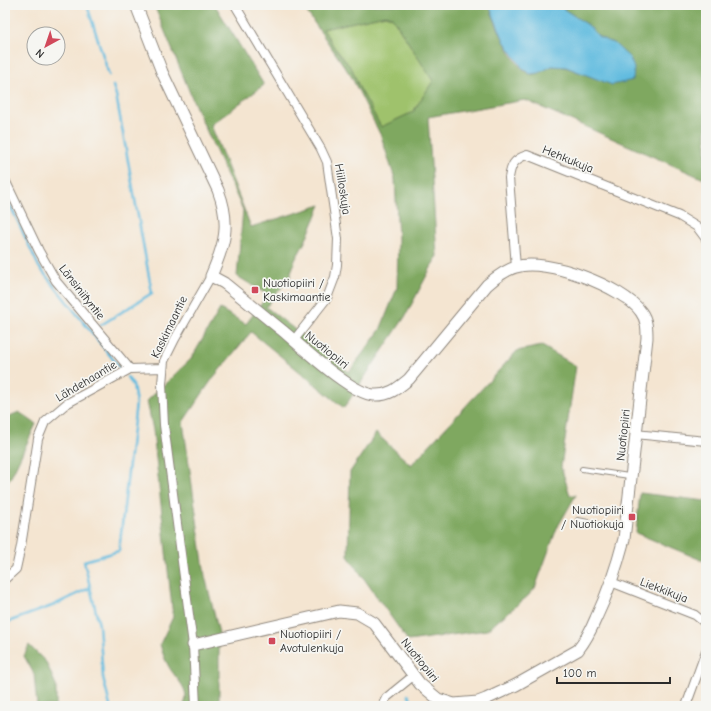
<svg xmlns="http://www.w3.org/2000/svg" width="711" height="711" viewBox="0 0 711 711" font-family="'Comic Neue',sans-serif">
<style>
.green{fill:#9fc26c;stroke:#65764c}
.forest{fill:#7fa860;stroke:#556a46;fill-rule:evenodd}
.water{fill:#61bbdf;stroke:#467385}
.lines{fill:none;stroke-linecap:round;stroke-linejoin:round}
.stream{stroke:#61bbdf;stroke-width:2.5}
.lane-casing{stroke:#90887e;stroke-width:6}
.street-casing{stroke:#90887e;stroke-width:10}
.secondary-casing{stroke:#90887e;stroke-width:13}
.lane{stroke:#fff;stroke-width:4}
.street{stroke:#fff;stroke-width:8}
.secondary{stroke:#fff;stroke-width:11}
.poi-dot{fill:#d1495b;stroke:#f6f6f2;stroke-width:1.5}
.labels{text-anchor:middle;stroke-width:3.5;stroke-linejoin:round;paint-order:stroke}
.street-label{font-size:12px;fill:#2b2b2b;stroke:#f6f6f2}
.poi-label{font-size:12px;fill:#2b2b2b;stroke:#f6f6f2;text-anchor:start}
</style>
<rect width="100%" height="100%" fill="#f6f6f2"/>
<filter id="ink" filterUnits="userSpaceOnUse"><feTurbulence type="fractalNoise" baseFrequency=".025" numOctaves="2"/><feDisplacementMap in="SourceGraphic" scale="8" xChannelSelector="R" yChannelSelector="G"/><feConvolveMatrix kernelMatrix="1 2 1 2 8 2 1 2 1" color-interpolation-filters="sRGB"/></filter>
<filter id="wash" filterUnits="userSpaceOnUse"><feTurbulence type="fractalNoise" baseFrequency=".012" numOctaves="4" result="noise"/><feDisplacementMap in="SourceGraphic" scale="16" xChannelSelector="R" yChannelSelector="G"/><feGaussianBlur stdDeviation="0.9" result="paint"/><feColorMatrix in="noise" values="0 0 0 0 0 0 0 0 0 0 0 0 0 0 0 0 0 1.4 0 .05"/><feComposite in="paint" operator="in"/></filter>
<g filter="url(#wash)">
<rect width="100%" height="100%" fill="#f4e5d1"/>
<path class="green" d="M385,15L392,17L433,81L413,112L381,127L359,87L352,69L334,47L323,29Z"/>
<path class="forest" d="M154,5H215L264,85L211,125L251,227L321,205L305,242L295,260L290,277L266,307L349,372L380,330L397,288L398,239L395,179L381,136L351,76L302,5H411L416,6L421,5H489C494,20 514,70 530,74C539,76 545,67 553,66C563,65 573,70 583,74L615,44L599,37L588,25L562,8L555,5H706V180L525,100L428,117L437,256L405,317L344,408L251,332L213,378L183,422L205,576L219,633V706H183C193,690 174,678 168,665C164,658 162,651 160,644L173,617L153,430L147,401L191,359L220,309L246,324L268,295L237,276L243,210L197,110ZM385,15L392,17L433,81L413,112L381,127L359,87L352,69L334,47L323,29Z
M542,346L576,366L561,467L570,495H576L557,528L535,588L528,596L487,630L408,641L348,556L350,472L376,433L411,465L517,351Z
M19,412L36,424L11,477L5,484V418Z
M640,493L706,501V562L636,533Z
M29,645L46,662L56,685V706H37L34,674L24,656Z"/>
<path class="water" d="M489,5H555L562,8L588,25L599,37L615,44L630,58L634,68L633,80L612,85L566,67L552,66L539,73L530,74L523,69L504,41Z"/>
<g class="lines">
<path class="stream" d="M87,5L109,75
M5,194L39,267L120,368
M101,325L152,293L116,95L113,86
M5,623L52,606L90,588
M408,695L417,706
M110,706L103,677L99,625L84,561L119,551L136,403L133,385L127,377"/>
</g>
</g>
<g filter="url(#ink)">
<g class="lines">
<g class="lane-casing">
<path id="lane" d="M582,469L629,476
M578,520L624,529"/>
</g>
<g class="street-casing">
<path id="street" d="M235,5L321,149L327,162L338,239L337,265L335,277L327,298L294,340
M5,180L39,251L56,281L130,369
M516,267L509,178C511,165 514,159 527,155L679,216L697,227L706,239
M635,434L706,441
M5,579L16,569L21,546L38,439L45,422L66,404L130,369L163,368
M611,582L695,615L706,624
M196,706L193,645L164,425L162,384L164,361L175,339L211,276
M382,706L386,698L413,676
M686,706L706,651"/>
</g>
<g class="secondary-casing">
<path id="secondary" d="M136,5L162,72L218,190C231,224 225,244 211,276L224,283C244,299 263,315 283,331C302,347 351,394 374,395C389,396 398,388 409,379L487,285C495,278 505,270 516,267C545,257 624,287 641,312C647,320 647,329 647,338L624,539C617,566 608,593 596,618C591,630 586,640 578,650L516,685L486,699L478,702L454,704L438,699L420,684L374,623L357,613L339,611L193,645"/>
</g>
<use href="#lane" class="lane"/>
<use href="#street" class="street"/>
<use href="#secondary" class="secondary"/>
</g>
</g>
<g class="poi-dot">
<rect x="251" y="286" width="8" height="8" rx="2"/>
<rect x="628" y="513" width="8" height="8" rx="2"/>
<rect x="268" y="637" width="8" height="8" rx="2"/>
</g>
<g class="labels">
<g class="street-label">
<text transform="translate(568 159) rotate(22)" y="4">Hehkukuja</text>
<text transform="translate(343 189) rotate(81)" y="4">Hiilloskuja</text>
<text transform="translate(82 292) rotate(52)" y="4">Länsiniityntie</text>
<text transform="translate(169 327) rotate(-64)" y="4">Kaskimaantie</text>
<text transform="translate(327 350) rotate(39)" y="4">Nuotiopiiri</text>
<text transform="translate(86 381) rotate(-31)" y="4">Lähdehaantie</text>
<text transform="translate(623 435) rotate(-84)" y="4">Nuotiopiiri</text>
<text transform="translate(664 590) rotate(21)" y="4">Liekkikuja</text>
<text transform="translate(420 660) rotate(51)" y="4">Nuotiopiiri</text>
</g>
<g class="poi-label">
<text x="263" y="287">Nuotiopiiri /<tspan x="263" dy="14">Kaskimaantie</tspan></text>
<text x="624" y="514" text-anchor="end">Nuotiopiiri<tspan x="624" dy="14">/ Nuotiokuja</tspan></text>
<text x="280" y="638">Nuotiopiiri /<tspan x="280" dy="14">Avotulenkuja</tspan></text>
</g>
</g>
<rect width="711" height="711" fill="none" stroke="#f6f6f2" stroke-width="20"/>
<g transform="translate(46 46) rotate(220)"><circle r="19" fill="#f6f6f2" stroke="#a5a5a2"/>
<path d="M0-3L7 15L0 10L-7 15Z" fill="#d1495b"/>
<text y="-6" font-size="11" font-weight="bold" text-anchor="middle" fill="#2b2b2b">N</text>
</g>
<path d="M557 677v6h113v-6" fill="none" stroke="#2b2b2b" stroke-width="2"/>
<text x="563" y="677" font-size="12" fill="#2b2b2b" stroke="#f6f6f2" stroke-width="3" paint-order="stroke">100 m</text>
</svg>
